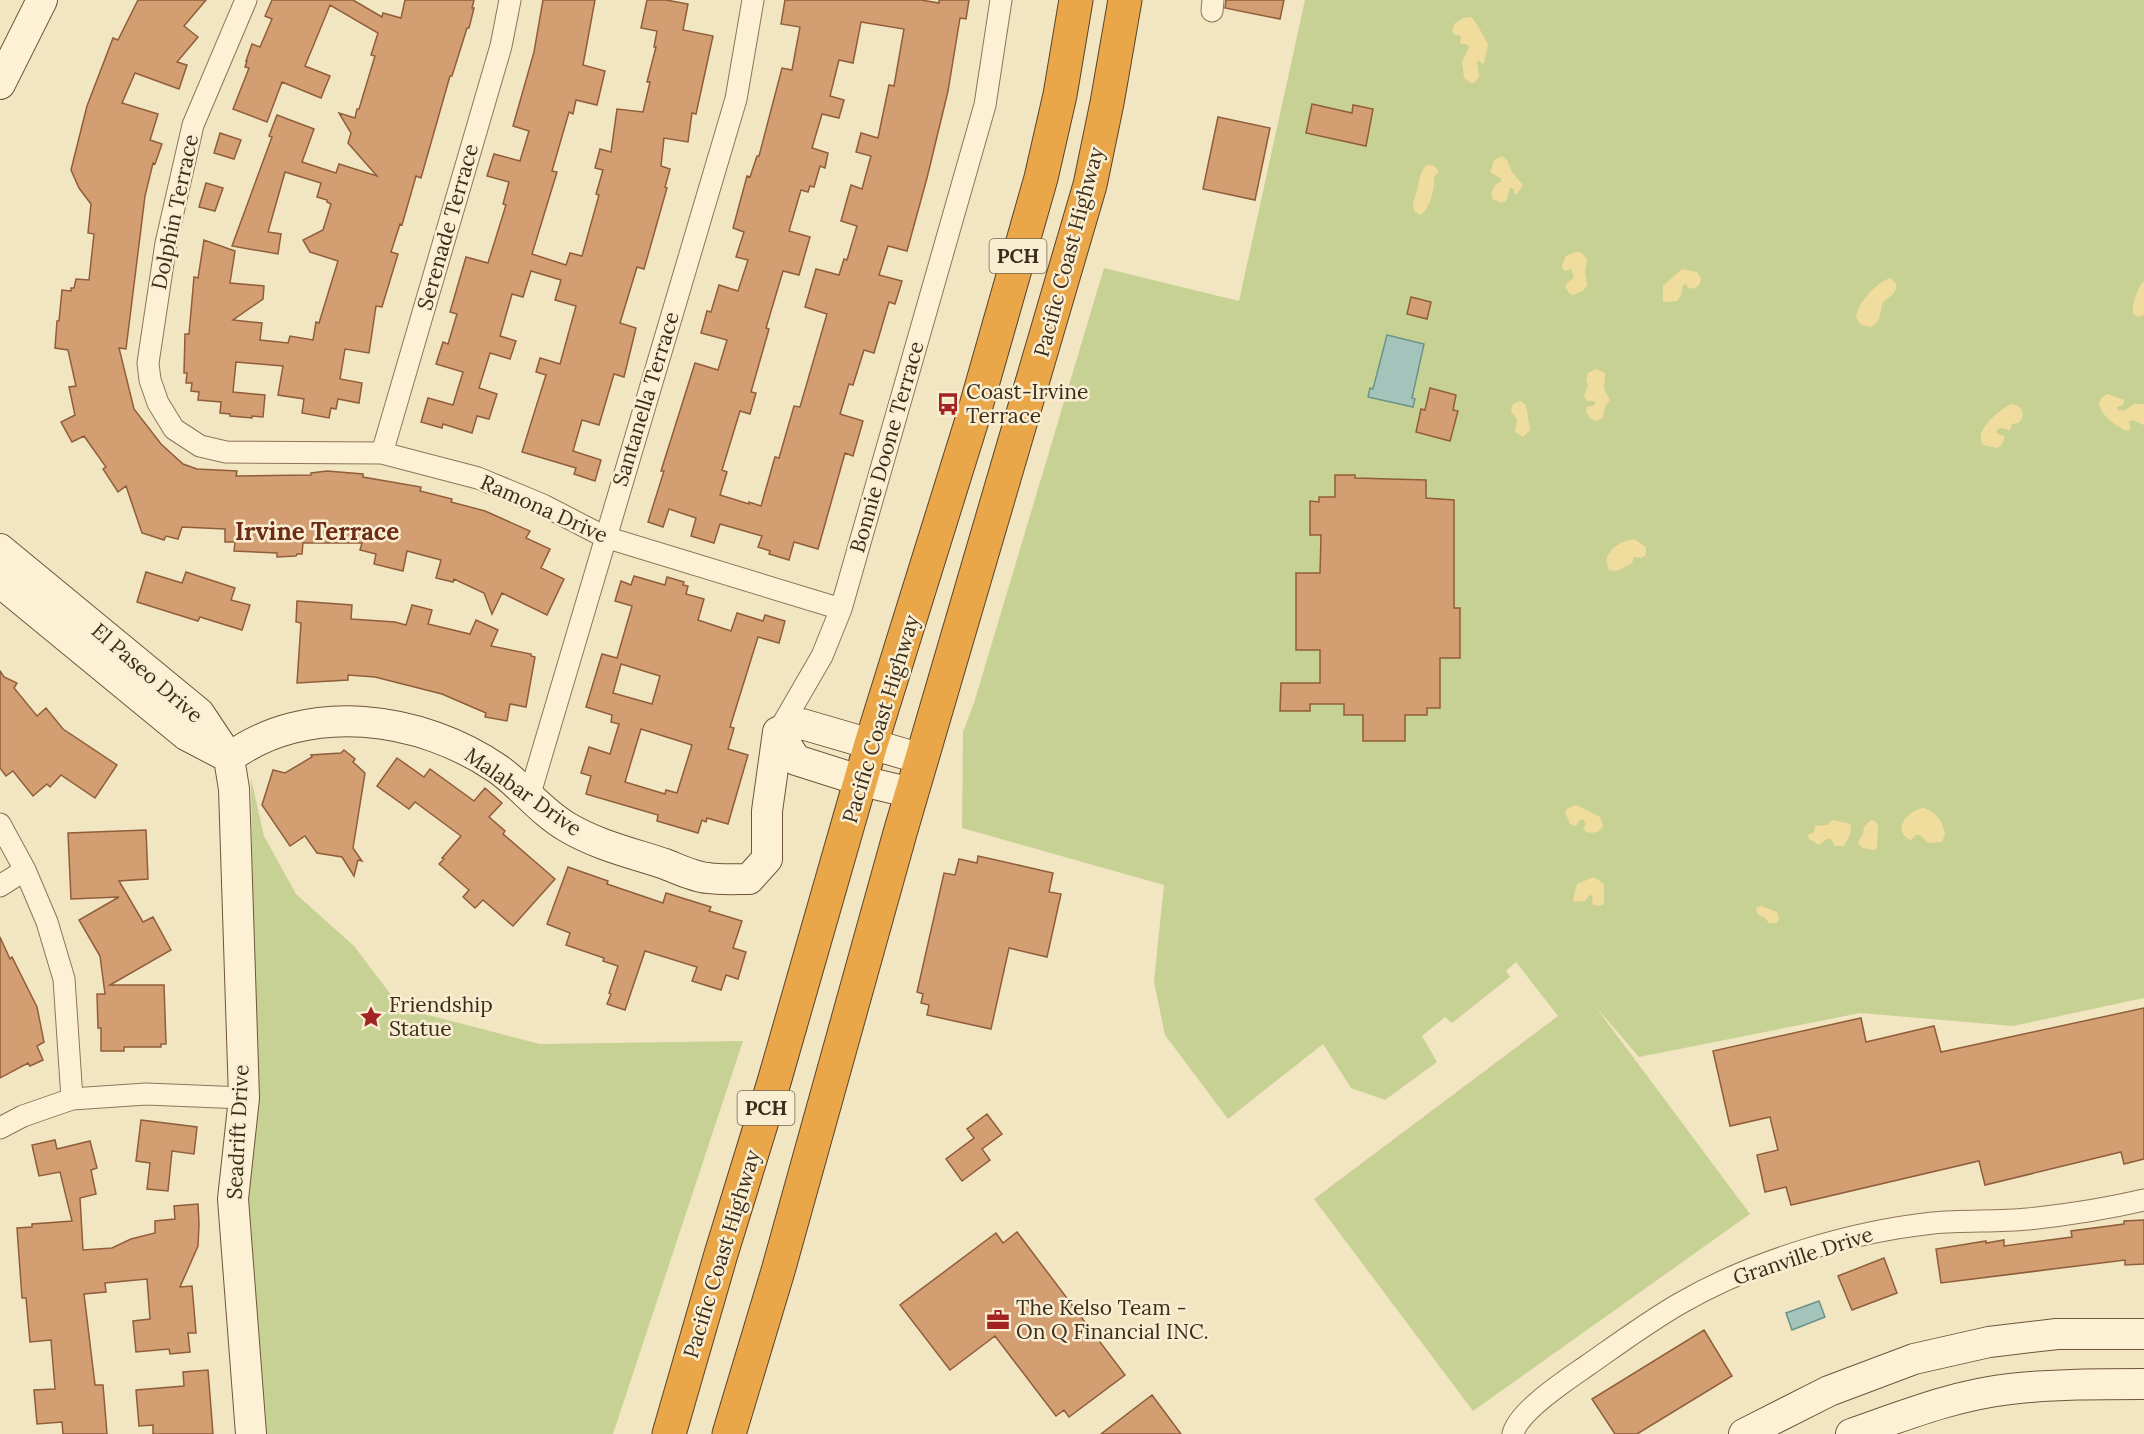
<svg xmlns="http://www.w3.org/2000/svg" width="2144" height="1434" viewBox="0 0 2144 1434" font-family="Lora,serif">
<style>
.green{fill:#c8d194}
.sand{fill:#f0dc9c}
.water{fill:#a4c4bb;stroke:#6a938a;stroke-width:1.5}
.building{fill:#d49e73;stroke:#8f5e3a;stroke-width:1.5;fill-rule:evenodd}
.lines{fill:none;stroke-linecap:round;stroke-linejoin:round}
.street-casing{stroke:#8e7557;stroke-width:23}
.secondary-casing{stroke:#6f563a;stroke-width:32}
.highway-casing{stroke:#5b432b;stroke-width:35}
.street{stroke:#fcf1d5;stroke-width:21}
.secondary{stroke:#fcf1d5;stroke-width:30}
.highway{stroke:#e9a74a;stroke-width:33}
.labels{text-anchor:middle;stroke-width:5;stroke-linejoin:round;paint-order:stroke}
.shield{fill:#f9eed2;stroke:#756653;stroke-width:1.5}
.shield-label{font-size:20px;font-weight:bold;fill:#3c2c1c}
.street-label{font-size:21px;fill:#3c2c1c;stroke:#f9eed2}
.poi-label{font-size:21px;fill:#3c2c1c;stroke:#f9eed2;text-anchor:start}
.quarter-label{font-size:24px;font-weight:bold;fill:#6d2c18;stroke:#f9eed2}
</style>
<rect width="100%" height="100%" fill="#f2e5c1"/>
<path class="green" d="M1305,0H2144V998L2013,1026L1860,1013L1639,1057L1595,1006L1750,1214L1473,1411L1314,1199L1558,1016L1516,962L1506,971L1510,977L1452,1023L1445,1017L1422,1036L1437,1062L1385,1100L1351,1088L1323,1044L1228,1119L1165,1035L1154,982L1164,885L962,828L963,732L974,703L1104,268L1239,301Z
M251,778L264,836L296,894L354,946L401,1008L540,1044L743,1041L613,1434H264L242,1200L255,1093Z"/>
<path class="sand" d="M1471,17C1475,20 1486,40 1488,45L1484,63L1482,64L1479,60L1477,62L1479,77L1474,83H1471L1464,78L1462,62L1469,48L1468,45L1460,43L1461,36L1455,35L1452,31L1455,23L1464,18Z
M1502,156L1507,160L1512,172L1523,185L1517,194H1515L1513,188H1510L1506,201L1501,203L1493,199L1491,193L1496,184L1501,182V179L1490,172L1494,160Z
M1427,165L1434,166L1439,171L1434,177C1435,187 1430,210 1420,215L1414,211L1413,203C1419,191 1417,174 1427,165Z
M1576,252L1582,253L1587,260L1585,272L1587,285L1584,290L1574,295L1570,294L1565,287L1567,283L1574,278L1571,269L1564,271L1562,266L1566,256Z
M1682,269L1697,272L1701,278C1701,286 1695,290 1688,288L1686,284L1683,285L1681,295L1677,301L1663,302V286Z
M1890,278L1896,283C1898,295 1888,296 1882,304C1880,314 1881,322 1871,327L1861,325L1856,318C1858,302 1875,284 1890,278Z
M2144,281V315L2138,317L2133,314C2131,306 2138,287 2144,281Z
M1596,369L1605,373L1604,389L1610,400L1605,407L1603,418L1597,421L1591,419L1586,411L1587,407L1595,405V401H1587L1584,396L1588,385L1586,380L1588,373Z
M2108,394L2124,400L2123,405L2117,407L2119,411L2125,410L2134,404H2144V425L2132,420L2129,422L2131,429L2126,431C2115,425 2101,416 2099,403L2101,398Z
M1521,401L1526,405L1530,430L1523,437L1515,432L1516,424L1518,421L1511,411L1513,404Z
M2011,404C2023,405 2027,416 2018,423L2012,424L2010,430L2000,428L1997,430V433L2005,437L2001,446L1996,448L1983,445C1973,431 1999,410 2011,404Z
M1634,539L1646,547V555L1641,558L1634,557L1632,563L1617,571L1609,570L1606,560C1610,548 1621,541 1634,539Z
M1576,805L1600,817L1603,826C1599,834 1593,833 1586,832L1583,828L1586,824L1583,819L1580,820L1576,826L1570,824L1565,812L1568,808Z
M1924,808C1936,812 1943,822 1945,834L1942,842L1928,843L1920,835H1916L1911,840C1890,832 1908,809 1924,808Z
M1833,820L1851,824L1850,835L1844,846H1835L1831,839H1827L1819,845L1809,839L1808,835L1814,832L1815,826L1827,825Z
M1871,820L1875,821L1878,825L1877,847L1874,850L1862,848L1858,842L1863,834L1864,827Z
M1594,877L1604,884V904C1600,907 1595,906 1592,903L1593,898L1590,894L1585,901L1574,902L1573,900L1577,884Z
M1761,906L1777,912L1779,918L1777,923H1769L1764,917L1758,915L1756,908Z"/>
<path class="water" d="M1387,335L1424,344L1412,398L1415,399L1413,407L1368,397L1370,388L1373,389Z
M1819,1301L1825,1317L1792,1330L1786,1313Z"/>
<path class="building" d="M138,0H206L184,26L198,37L177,62L187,65L179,89L135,73L122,103L158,114L150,140L162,144L155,164L153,163L145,196L126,349L119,348L134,409L161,444L183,464L197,469L237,471L236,476L311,475V473L327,471L363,474V477L421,487L420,491L452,499L451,502L485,511L530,531L526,538L550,549L541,568L564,579L547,615L502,593L492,614L484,593L454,579L453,582L436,578L441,560L407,551L403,571L374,564L376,554L360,550L362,543H303L302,554H297L296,556L277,557V553L234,551L235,542H225V529L182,527L178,539L166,536L164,540L142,533L126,486L118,492L103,469L106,467L84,436L72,442L61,422L75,415L69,387L76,386L68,350L55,348L57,321H59L62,290L71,291V288H74L76,279L89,280L94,234L88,233L91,204L79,188L71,170L87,106L113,38L118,40Z
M272,0H353L382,17L383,13L401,18L405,0H474L472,8H474L469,28H467L452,76H450L421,178L416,176L402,225L400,224L391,252L398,254L382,307L376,306L369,353L345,349L340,379L362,383L359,403L338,399L336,409L331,408L329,418L302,413L304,399L278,395L283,366L236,362L233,392L265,395L263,417L252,416V418L230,416V414L220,413L221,402L198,400L199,392L191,391L192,383H186L187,373H184L185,334H189L194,277L198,278L204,240L235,251L230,283L264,286L263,299L233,320L262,323L260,340L288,343L290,336L313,340L316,322L319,323L338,261L310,252L303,240L323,230L331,204L327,202V200L317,197L321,183L285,172L268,232L281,234L278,254L232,246L272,137L269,136L277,115L314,129L302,162L336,173L339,164L377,176L348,143L351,133L339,113L355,118L357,109H359L375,56L371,55L378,33L330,5L305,66L330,76L321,98L282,82L267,122L233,109L249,68L245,67L247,61H246L252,44L260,47L272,19L265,16Z
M543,0H595L583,65L605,71L597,105L576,100L573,114L569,112L552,171L557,172L532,254L566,265L570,253L582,256L599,195L596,194L603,170L595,168L600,149L611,152L617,109L643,112L650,82H647L656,47H654L657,31L641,28L647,0H666L688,4L683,30L713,36L696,114L692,113L688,142L664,138L661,166L670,169L665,187L667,188L644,269L637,267L620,323L636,328L624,377L614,374L599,425L582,420L573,451L601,460L595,481L574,474L576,468L522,452L546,375L536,372L540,358L560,364L576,306L555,300L561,280L531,271L523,297L512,294L500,336L516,341L510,359L490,353L479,388L497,394L489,419L477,416L472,433L443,424L442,428L421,422L428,398L453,405L463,372L436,364L443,342L448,344L457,314L450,312L466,257L488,263L506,205L503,204L509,182L487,176L494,154L520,161L529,131L513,126L534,52Z
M785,0H921L939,3V0H969L966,19L960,18L948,91L927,178L907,251L888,246L879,275L902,281L895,304L889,302L874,353L864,350L853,385L849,384L840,414L863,421L853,456L845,453L818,549L794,542L789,560L769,554L770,551L758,547L762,536L720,524L714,543L691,536L696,518L669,509L663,527L648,522L664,471H661L695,363L718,370L727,340L701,333L707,311L711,312L719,285L738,291L748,260L736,257L744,232L733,228L747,176L750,177L757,156H759L782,68L792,70L800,27L781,24ZM861,22L904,29L894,86L889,85L878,138L861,133L856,152L871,156L862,189L851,185L841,221L857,226L847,260L844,259L839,275L816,269L805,307L827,314L800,407L794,406L779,458L775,457L761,506L749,502V504L720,495L727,472L722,470L740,411L750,414L756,393L751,392L769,329L766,328L783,271L799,275L810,237L789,231L801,190L808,192L810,186L814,187L820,166L825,168L828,153L812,148L822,114L839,118L844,100L830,96L839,60L853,63Z
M1226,0H1284L1280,19L1225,8Z
M1312,104L1352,113L1353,105L1373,109L1366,146L1306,133Z
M1218,117L1270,128L1255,200L1203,189Z
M220,133L241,140L234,159L214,153Z
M206,183L223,188L215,211L199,207Z
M1411,297L1431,302L1427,319L1407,314Z
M1430,388L1456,395L1453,410L1458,411L1450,441L1416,432L1421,409L1425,410Z
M1335,475H1355V478L1426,480V498L1454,500V608H1460V658H1440V708H1427V715H1405V741H1363V715H1344V704H1310V711H1280L1281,683H1320V650H1296V573H1320L1321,535H1310V501L1319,502V497H1335Z
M146,572L182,583L186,572L235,588L231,600L250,605L242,630L200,617L198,621L137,602Z
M634,576L665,585L667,577L684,582L683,585L688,586L686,594L704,599L698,620L731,631L737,613L763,621L765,615L785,621L779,643L758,637L730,727L734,728L728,749L748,755L728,824L707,818L706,822L702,820L698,833L657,821L658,815L586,794L591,776L581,773L589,747L610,754L619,724L611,722L612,715L586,707L602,654L617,658L632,606L615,601L621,581L631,585ZM621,664L660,676L652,704L613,693ZM641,729L692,745L677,793L666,790L665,794L625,782Z
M297,601L352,605L351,619L395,622L406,625L412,605L432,610L428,624L470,634L476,620L498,630L491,646L531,654V656L535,657L526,707L510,704L507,721L485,717L486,713L442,694L375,677L348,675V680L297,683L301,623L296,622Z
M0,671L4,677L17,683L14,688L37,716L46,708L63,729L117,765L95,798L61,775L50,787L47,784L33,796L13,771L6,776L0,768Z
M344,750L355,759L353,762L365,773L353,848L362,861L358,860L354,876L342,857L317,853L305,836L290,846L262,805L273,770L285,773L312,757L311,755L341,753Z
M397,758L424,777L430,769L474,801L485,788L502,803L489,817L505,831L503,834L555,879L513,926L483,900L475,908L463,897L469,890L439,864L444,859L442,858L461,836L415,802L409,809L377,786Z
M146,830L148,879L119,881L143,922L153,917L171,950L110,985H164L166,1044H161V1047H124V1051H101V1028H98L97,994H105L100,956L79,920L119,897L71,899L68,833Z
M978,856L1053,873L1049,892L1061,894L1047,957L1009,948L991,1029L927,1015L929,1005L921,1003L923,994L917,992L944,873L955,875L959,859L977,863Z
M568,867L608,881L607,884L663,903L666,893L711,907L709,911L742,921L733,948L746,952L738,979L726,975L721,990L692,981L697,967L645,951L625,1010L607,1004L611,994L609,993L618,966L603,961L604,958L566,945L570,933L547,924Z
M0,937L10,959L12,957L37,1007L44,1042L37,1046L43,1060L30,1066L28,1063L0,1078Z
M2144,1008V1159L2124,1164L2121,1152L1985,1185L1979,1161L1791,1205L1786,1187L1765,1192L1757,1155L1778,1150L1770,1117L1730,1126L1713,1051L1861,1018L1866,1042L1934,1026L1941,1052Z
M987,1114L1002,1134L982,1149L990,1160L962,1181L946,1159L974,1138L967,1129Z
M141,1120L197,1127L194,1154L172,1151L168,1191L147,1189L150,1163L136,1161Z
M55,1140L57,1149L90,1141L97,1168L91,1170L96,1194L80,1198L83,1250L112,1248L131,1239L155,1233V1221L175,1219L174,1206L198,1204L199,1224L198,1246L180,1287L192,1286L196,1333H188L190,1352L170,1354L169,1349L136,1352L133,1321L150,1319L147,1279L105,1283L106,1292L84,1294L95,1385H103L107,1434H63L62,1422L37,1424L34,1390L55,1389L51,1340L30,1342L26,1298H22L17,1228L32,1227V1224L72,1221L60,1172L39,1176L32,1145Z
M2144,1220V1264L2125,1265V1260L1941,1283L1936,1249L1986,1241V1243L2004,1240V1246L2072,1237L2071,1231L2124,1224V1221Z
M1017,1232L1125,1375L1069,1417L1064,1410L1056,1416L995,1336L950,1370L900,1305L996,1233L1003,1243Z
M1884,1258L1897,1293L1852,1310L1838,1276Z
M1704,1330L1732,1376L1637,1434H1615L1592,1399Z
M208,1370L213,1434H153V1425L139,1426L136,1390L184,1386L183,1372Z
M1152,1395L1181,1434H1101Z"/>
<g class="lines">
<g class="street-casing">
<path id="street" d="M246,0L193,125L166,243L148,363L150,380L158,403L174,429L200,446L226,452L382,453L478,478L543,505L605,537L841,609
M1212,11L1213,0
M382,453L501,46L510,0
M778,732L822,656L841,609L985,105L1001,0
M529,797L736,99L753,0
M0,824L25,870L47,922L64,979L72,1099
M0,886L25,870
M0,1128L23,1116L72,1099L146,1094L244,1098
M1513,1434C1518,1411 1568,1379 1588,1365C1618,1344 1648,1322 1679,1304C1751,1262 1849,1232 1933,1223C1964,1220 1996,1222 2028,1219C2067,1215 2106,1209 2144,1200"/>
</g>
<g class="secondary-casing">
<path id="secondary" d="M0,84L42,0
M0,549L199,713L229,758L234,789L244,1098L233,1199L251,1434
M0,582L186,735L228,757
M778,732L796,760L862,781L912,793
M778,732L802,724L922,759
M229,758C307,700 421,716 498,769C522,786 541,812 567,827C597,845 632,853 665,864C678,869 694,877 708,878C721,880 735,879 749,879L767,859V811L778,732
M1744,1434L1829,1391L1914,1359L1989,1342L2057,1334H2144
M1851,1434C1903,1416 1955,1395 2010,1389C2054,1384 2100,1384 2144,1384"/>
</g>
<g class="highway-casing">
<path id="highway" d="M669,1434L721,1254L774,1082L871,744L972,420L1041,178L1060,95L1076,0
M729,1434L778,1271L900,833L1090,185L1107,103L1125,0"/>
</g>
<use href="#street" class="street"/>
<use href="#secondary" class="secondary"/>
<use href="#highway" class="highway"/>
</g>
<defs>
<g id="bus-bare" transform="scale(1.8)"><path d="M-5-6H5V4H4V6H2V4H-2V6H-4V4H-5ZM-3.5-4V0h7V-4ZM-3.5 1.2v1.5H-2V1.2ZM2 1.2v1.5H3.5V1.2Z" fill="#a22321" stroke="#f9eed2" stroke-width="2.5" paint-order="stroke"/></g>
<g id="sight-bare" transform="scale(1.8)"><path d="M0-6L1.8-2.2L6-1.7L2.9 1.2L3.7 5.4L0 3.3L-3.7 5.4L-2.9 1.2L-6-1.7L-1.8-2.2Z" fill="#a22321" stroke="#f9eed2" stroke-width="2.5" paint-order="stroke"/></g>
<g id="office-bare" transform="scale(1.8)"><path d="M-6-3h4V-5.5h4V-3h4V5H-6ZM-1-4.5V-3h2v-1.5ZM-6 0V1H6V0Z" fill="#a22321" stroke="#f9eed2" stroke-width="2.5" paint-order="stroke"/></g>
</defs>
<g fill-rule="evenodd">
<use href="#bus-bare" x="948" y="404"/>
<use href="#sight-bare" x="371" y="1017"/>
<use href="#office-bare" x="998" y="1320"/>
</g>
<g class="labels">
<g class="shield">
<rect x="989.5" y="239" width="57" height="34" rx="4.5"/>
<rect x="737.5" y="1091" width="57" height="34" rx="4.5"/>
</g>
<g class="shield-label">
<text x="1018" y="263">PCH</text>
<text x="766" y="1115">PCH</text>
</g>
<g class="street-label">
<text transform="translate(175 212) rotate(-78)" y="7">Dolphin Terrace</text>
<text transform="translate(448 227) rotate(-74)" y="7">Serenade Terrace</text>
<text transform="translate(1069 252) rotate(-75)" y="7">Pacific Coast Highway</text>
<text transform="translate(646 399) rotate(-73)" y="7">Santanella Terrace</text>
<text transform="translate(887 447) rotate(-74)" y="7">Bonnie Doone Terrace</text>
<text transform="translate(544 509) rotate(24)" y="7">Ramona Drive</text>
<text transform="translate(147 673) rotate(41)" y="7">El Paseo Drive</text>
<text transform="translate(881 719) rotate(-73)" y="7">Pacific Coast Highway</text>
<text transform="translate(523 792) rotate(35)" y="7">Malabar Drive</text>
<text transform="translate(238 1132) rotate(-87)" y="7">Seadrift Drive</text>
<text transform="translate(722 1254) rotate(-73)" y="7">Pacific Coast Highway</text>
<text transform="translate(1803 1256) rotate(-18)" y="7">Granville Drive</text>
</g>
<g class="poi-label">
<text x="966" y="399">Coast-Irvine<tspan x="966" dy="24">Terrace</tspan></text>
<text x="389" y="1012">Friendship<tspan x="389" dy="24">Statue</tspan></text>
<text x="1016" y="1315">The Kelso Team -<tspan x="1016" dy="24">On Q Financial INC.</tspan></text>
</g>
<g class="quarter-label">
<text x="317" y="540">Irvine Terrace</text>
</g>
</g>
</svg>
